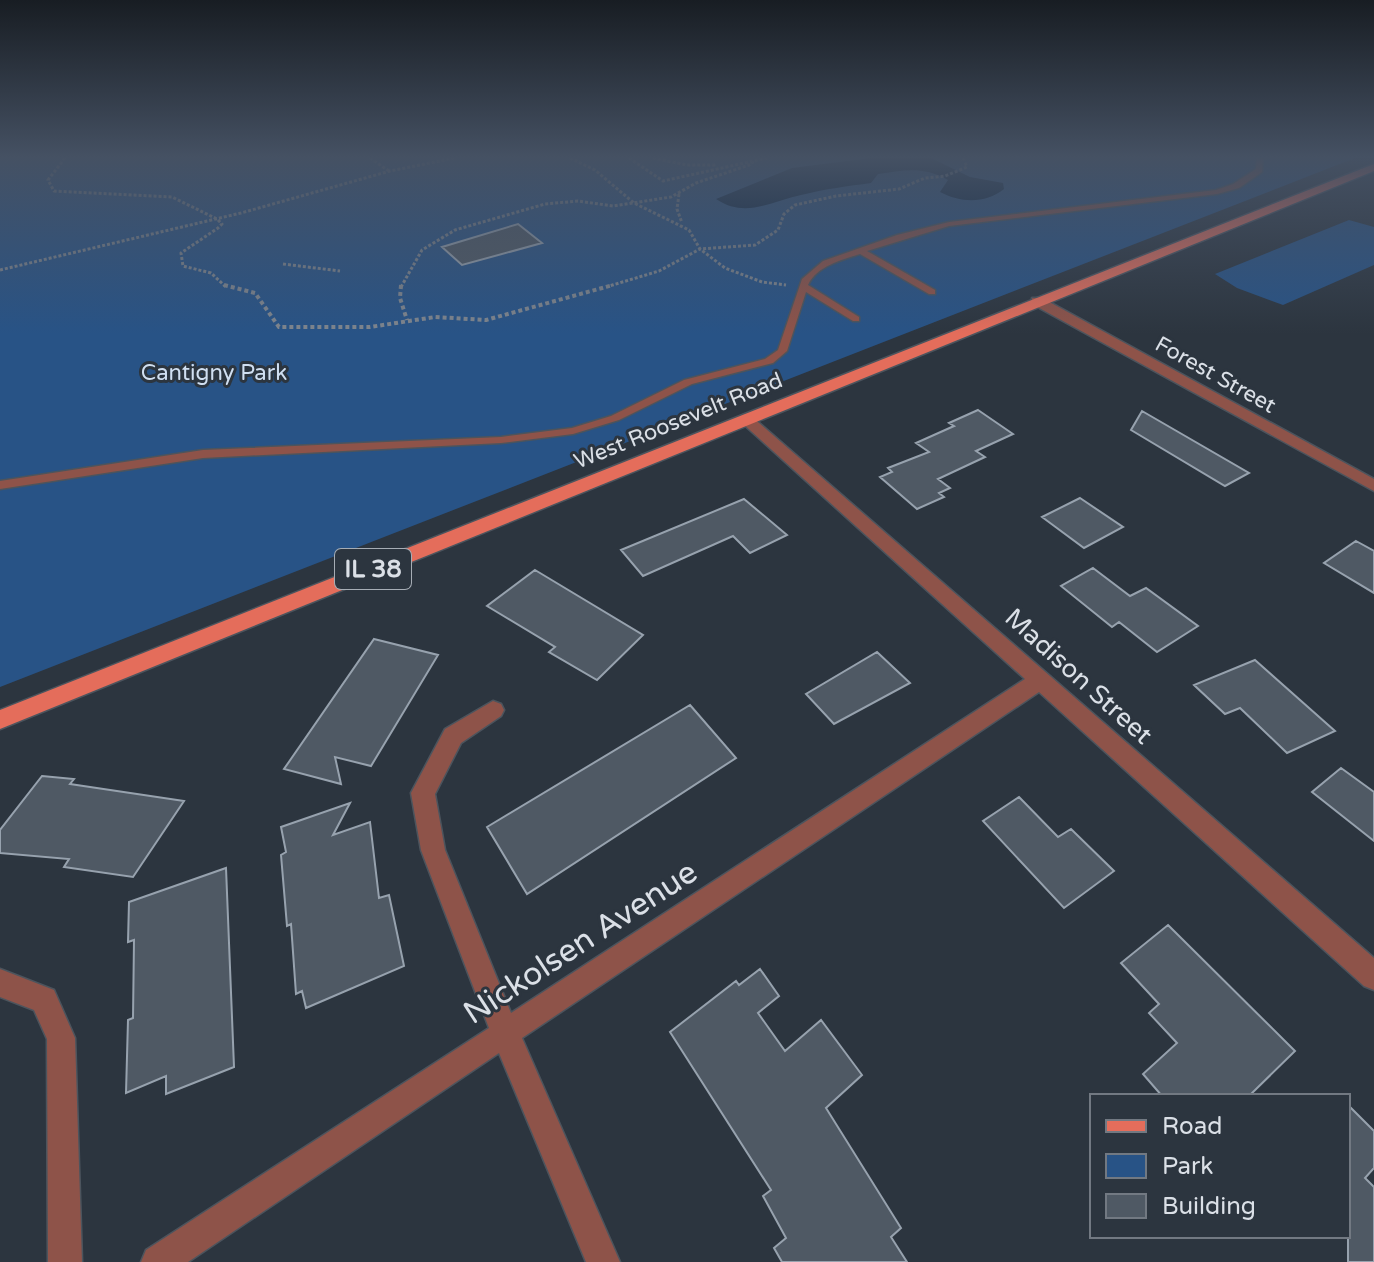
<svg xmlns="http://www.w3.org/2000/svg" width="1374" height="1262" viewBox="0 0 1374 1262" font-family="'Varela Round',sans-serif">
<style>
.green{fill:#285386}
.water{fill:#031f40}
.building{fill:#4f5964;stroke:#97a2ae;stroke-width:2}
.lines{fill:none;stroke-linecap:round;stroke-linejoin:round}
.service-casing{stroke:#4c545d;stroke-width:3}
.minor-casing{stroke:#4c545d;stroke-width:3}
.primary-casing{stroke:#4c545d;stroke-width:3}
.path-far1{stroke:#7e858e;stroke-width:3;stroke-dasharray:3 2;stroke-linecap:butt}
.path{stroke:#7e858e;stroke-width:4;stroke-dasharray:4 3;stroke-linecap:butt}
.service{fill:#8e5349;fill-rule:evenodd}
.minor{fill:#8e5349;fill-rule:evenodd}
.primary{fill:#e46d5b;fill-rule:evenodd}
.labels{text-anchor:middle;stroke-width:6;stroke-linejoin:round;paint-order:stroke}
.far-park-label{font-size:22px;fill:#d0dff1;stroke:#2c353f}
.far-street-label{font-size:22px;fill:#dbe0e7;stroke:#2c353f}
.shield{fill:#2c353f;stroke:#a6adb5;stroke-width:2}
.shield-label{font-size:24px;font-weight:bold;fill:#dbe0e7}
.street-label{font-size:26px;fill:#dbe0e7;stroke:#2c353f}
.near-street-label{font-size:32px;fill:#dbe0e7;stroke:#2c353f}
</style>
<rect width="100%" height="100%" fill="#2c353f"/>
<path class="green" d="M0,158H1355L0,687Z
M1349,220L1374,227V265L1283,305L1237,288L1215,274Z"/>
<path class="water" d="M871,158H931L970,177L1003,183L1004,189C985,204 961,203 940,192L948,180C924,166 904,170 878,174L871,183C848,186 825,189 801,195C771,201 746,219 716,199L792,168Z"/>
<path class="building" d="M518,224L542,243L462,265L442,247Z
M978,410L1013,434L976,451L985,457L938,479L950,488L939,493L944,497L917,509L880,477L892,472L888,468L929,452L916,443L954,426L949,423Z
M1142,411L1249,473L1225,486L1131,430Z
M1080,498L1123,527L1084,548L1042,517Z
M744,499L787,535L750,553L733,536L643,576L621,550Z
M1356,541L1374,551V593L1324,563Z
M1093,568L1130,596L1146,588L1198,626L1157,652L1119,622L1112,627L1061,586Z
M535,570L643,635L597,680L549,652L555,647L487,606Z
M374,639L438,655L371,766L335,757L341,784L284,769Z
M877,652L910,683L834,724L806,694Z
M1255,660L1335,731L1287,753L1240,708L1225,714L1194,685Z
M690,705L736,758L527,894L487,827Z
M1341,768L1374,792V841L1312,792Z
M42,776L74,779L70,784L184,801L133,877L64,867L69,859L0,853V830Z
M1019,797L1058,837L1071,829L1114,871L1064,908L983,821Z
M350,803L333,835L370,822L379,898L389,895L404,966L306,1008L302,991L296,994L291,924L287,926L281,855L286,852L281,827Z
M226,868L234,1067L166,1094V1076L126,1093L128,1020L133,1018L134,940L128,942L129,902Z
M1168,925L1295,1051L1249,1096H1162L1143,1074L1177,1043L1149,1013L1159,1004L1121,963Z
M760,969L779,996L758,1013L785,1051L821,1020L862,1075L826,1108L901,1228L891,1237L907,1262H782L774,1248L786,1238L763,1196L771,1190L670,1032L736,981L739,985Z
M1348,1105L1374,1131V1168L1365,1178L1374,1187V1262H1348Z"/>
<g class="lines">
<g class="service-casing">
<path id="service" d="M1257,158H1263L1262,172L1239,188L1217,194L949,226L867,251L935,290V294H929L860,254C841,260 817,266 808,285L859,317V321H853L806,292L787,351L773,363L692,384L619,420L573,434L501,443L203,458L0,489V481L203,450L501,437L572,428L611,416L684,380L765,359L778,350L802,279L823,261L897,235L949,222L1216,190L1233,184L1256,169Z"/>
</g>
<g class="minor-casing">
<path id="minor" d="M1032,298H1042L1374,479V491L1032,304Z
M746,414L751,416L1374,958V990L1364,986L1039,692L522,1038L620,1262H586L499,1053L188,1262H141L146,1250L489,1028L421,850L411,793L445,729L493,701L501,704L504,710L501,716L461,743L435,794L445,850L511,1013L1025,679L741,422V416Z
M0,969L54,990L75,1038L82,1262H48L47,1039L34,1010L0,997Z"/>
</g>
<g class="primary-casing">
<path id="primary" d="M1374,164V171L0,729V710Z"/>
</g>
<path class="path-far1" d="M65,158L48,180L54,191L172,197L217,219L222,224L218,228L181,253L183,266L211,273L226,287
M370,158L389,171
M570,158L595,170L634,203L689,230L700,249L725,268L762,282L786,285
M629,158L663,181L767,158
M653,158L687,165H717
M679,194L677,209L682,223
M283,264L340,271
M0,270L241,213L390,171L454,158
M401,287L422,250L455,230L545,204L578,201L613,206L671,197L696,183L752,164L753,159
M606,287L659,271L700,249L755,245L778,230L784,214L795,205L836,196L899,189L925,178L945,176L967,167L963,158"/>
<path class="path" d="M224,285L255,293L279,327H370L435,317L486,320L613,285
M401,285L400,298L407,320"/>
<use href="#service" class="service"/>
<use href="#minor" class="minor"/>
<use href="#primary" class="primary"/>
</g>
<linearGradient id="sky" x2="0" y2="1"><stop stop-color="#181d23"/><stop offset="0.47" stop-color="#455163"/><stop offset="1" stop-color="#455163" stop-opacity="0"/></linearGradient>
<rect width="1374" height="334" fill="url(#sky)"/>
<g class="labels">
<g class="far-park-label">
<text x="214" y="380">Cantigny Park</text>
</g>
<g class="far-street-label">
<text transform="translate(1216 374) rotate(29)" y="8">Forest Street</text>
<text transform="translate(678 420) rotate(-22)" y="8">West Roosevelt Road</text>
</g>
<rect class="shield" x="335" y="549" width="76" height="40" rx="6"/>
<g class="shield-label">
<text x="373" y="577">IL 38</text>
</g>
<g class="street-label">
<text transform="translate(1079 676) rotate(42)" y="9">Madison Street</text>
</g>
<g class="near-street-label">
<text transform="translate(580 942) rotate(-33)" y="11">Nickolsen Avenue</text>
</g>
</g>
<rect x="1090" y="1094" width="260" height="144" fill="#2c353f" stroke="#727982" stroke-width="2"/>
<rect x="1106" y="1120" width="40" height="12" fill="#e46d5b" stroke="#727982" stroke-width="2"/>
<text x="1162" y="1134" font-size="24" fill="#dbe0e7">Road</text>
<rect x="1106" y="1154" width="40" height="24" fill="#285386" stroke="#727982" stroke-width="2"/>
<text x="1162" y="1174" font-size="24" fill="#dbe0e7">Park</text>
<rect x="1106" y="1194" width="40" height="24" fill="#4f5964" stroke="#727982" stroke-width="2"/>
<text x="1162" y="1214" font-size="24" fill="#dbe0e7">Building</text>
</svg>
